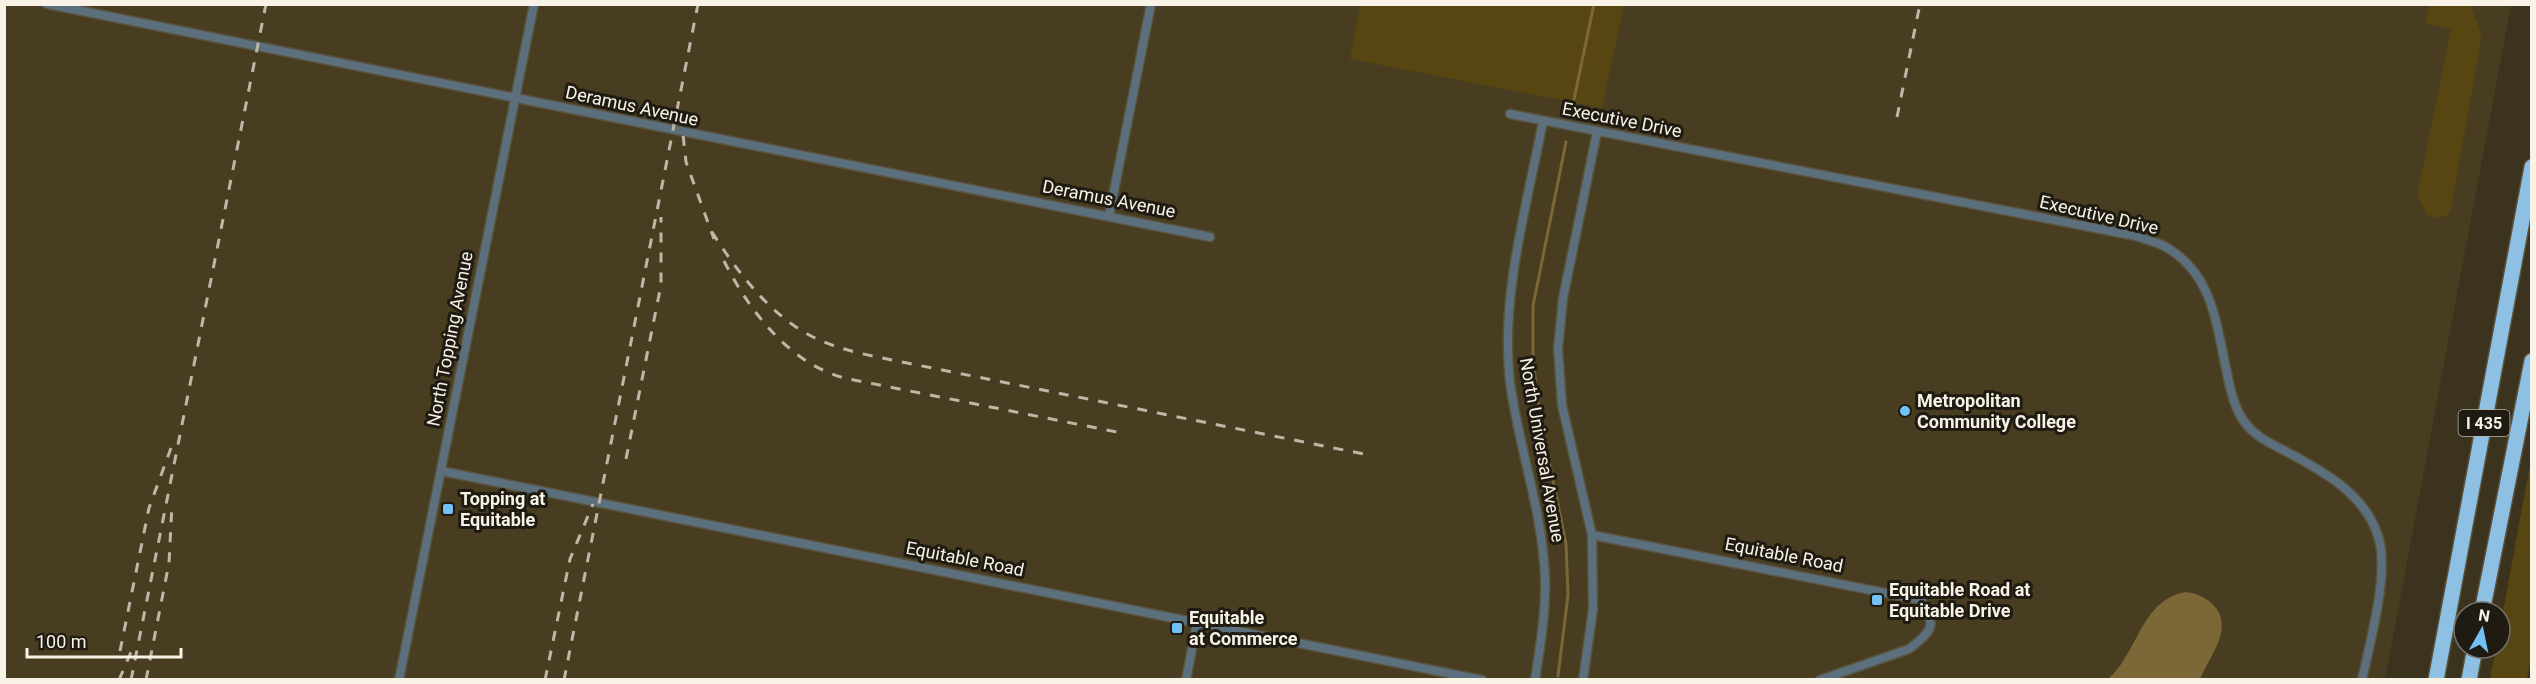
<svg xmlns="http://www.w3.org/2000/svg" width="2536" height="684" viewBox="0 0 2536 684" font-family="Roboto,sans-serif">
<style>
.built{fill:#483d20}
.green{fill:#574512}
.water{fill:#7c6837}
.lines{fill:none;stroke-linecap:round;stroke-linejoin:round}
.stream{stroke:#7c6837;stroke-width:3}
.minor-casing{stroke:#59523e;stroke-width:11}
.motorway-casing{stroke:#59523e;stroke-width:18}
.minor{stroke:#5b6f7d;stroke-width:8}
.motorway{stroke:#8ec0e3;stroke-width:15}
.rail{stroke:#bdb7a7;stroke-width:3;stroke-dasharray:10 10;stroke-linecap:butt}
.poi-dot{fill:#71c1f5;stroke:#1f1b12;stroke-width:2}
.labels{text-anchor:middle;stroke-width:6;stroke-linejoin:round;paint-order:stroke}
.shield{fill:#1f1b12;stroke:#b7b2a6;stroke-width:1.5}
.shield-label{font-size:16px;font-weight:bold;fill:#f8f3e6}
.street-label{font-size:18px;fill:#f8f3e6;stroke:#1f1b12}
.poi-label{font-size:18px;font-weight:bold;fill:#f8f3e6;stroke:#1f1b12;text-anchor:start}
</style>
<rect width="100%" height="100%" fill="#3b331e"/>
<path class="built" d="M4,5H2511L2385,680L5,679Z"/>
<path class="green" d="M1360,5V4L1624,5L1602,108L1350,59Z
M2429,5H2470L2480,29L2481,40L2451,209L2447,216L2438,218L2427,214L2417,196L2451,29L2425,23Z
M2531,459V655L2527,679H2490L2496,648H2500V628Z"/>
<path class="water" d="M2186,592C2209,595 2228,612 2220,637C2216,651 2206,665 2200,679H2108C2138,654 2141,599 2186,592Z"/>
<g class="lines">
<path class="stream" d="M1572,109L1594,4
M1558,676L1568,595L1566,544L1540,417L1533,361V306L1566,142"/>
<g class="minor-casing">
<path id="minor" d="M47,4L1210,237
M1510,114L2136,236C2146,240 2157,242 2166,247C2214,275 2216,325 2227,373C2230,389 2234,407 2243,420C2255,437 2270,443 2287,452C2323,471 2365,494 2378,536C2390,572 2370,641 2362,680
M1109,216L1151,4
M441,471L1482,680
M1592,535L1921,600C1937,626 1933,630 1909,649L1820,680
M399,680L534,4
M1186,680L1197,623
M1535,680C1541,640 1548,602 1544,562C1539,501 1518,443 1510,382C1500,297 1527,205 1543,121
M1583,680L1593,609L1592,535L1562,405L1558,349L1563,298L1597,132"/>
</g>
<g class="motorway-casing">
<path id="motorway" d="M2482,612L2532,361
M2436,680L2532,167
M2469,680L2475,648"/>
</g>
<use href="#minor" class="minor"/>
<use href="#motorway" class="motorway"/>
<path class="rail" d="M681,116L686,162L714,239
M1897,117L1920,4
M712,232C738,273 772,318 817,339C841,350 867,355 892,360L1364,454
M724,261C749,311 792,367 849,379L1117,432
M626,459L661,285V217
M120,651L149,508L171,448
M119,680L131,652
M131,680L266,4
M146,680L169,563L172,505
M545,680L570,559L593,504
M564,680L698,4"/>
</g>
<g class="poi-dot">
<circle cx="1905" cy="411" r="6"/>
<rect x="442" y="503" width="12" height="12" rx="3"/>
<rect x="1871" y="594" width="12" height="12" rx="3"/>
<rect x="1171" y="622" width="12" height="12" rx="3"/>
</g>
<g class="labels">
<rect class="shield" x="2458.5" y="410" width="51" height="26" rx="4.5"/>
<g class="shield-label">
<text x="2484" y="429">I 435</text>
</g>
<g class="street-label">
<text transform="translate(632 106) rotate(12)" y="6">Deramus Avenue</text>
<text transform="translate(1622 120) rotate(11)" y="6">Executive Drive</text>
<text transform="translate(1109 199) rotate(11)" y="6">Deramus Avenue</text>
<text transform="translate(2099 215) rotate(13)" y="6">Executive Drive</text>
<text transform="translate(450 339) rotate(-79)" y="6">North Topping Avenue</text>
<text transform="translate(1542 450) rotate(80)" y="6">North Universal Avenue</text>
<text transform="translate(1784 555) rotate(11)" y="6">Equitable Road</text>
<text transform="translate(965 559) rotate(11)" y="6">Equitable Road</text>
</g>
<g class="poi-label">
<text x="1917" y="407">Metropolitan<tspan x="1917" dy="21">Community College</tspan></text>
<text x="460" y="505">Topping at<tspan x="460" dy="21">Equitable</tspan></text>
<text x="1889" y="596">Equitable Road at<tspan x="1889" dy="21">Equitable Drive</tspan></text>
<text x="1189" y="624">Equitable<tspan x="1189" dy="21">at Commerce</tspan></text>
</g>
</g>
<rect width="2536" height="684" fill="none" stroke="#f8f3e6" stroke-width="12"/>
<g transform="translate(2482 630) rotate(9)"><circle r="28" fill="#1f1b12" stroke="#767167" stroke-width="1.5"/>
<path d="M0-4.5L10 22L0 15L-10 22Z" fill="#71c1f5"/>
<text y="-9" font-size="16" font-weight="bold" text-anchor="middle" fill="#f8f3e6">N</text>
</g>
<path d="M27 648v9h154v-9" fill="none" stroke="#f8f3e6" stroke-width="3"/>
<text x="36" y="648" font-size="18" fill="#f8f3e6" stroke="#1f1b12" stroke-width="4.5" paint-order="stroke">100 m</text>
</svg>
